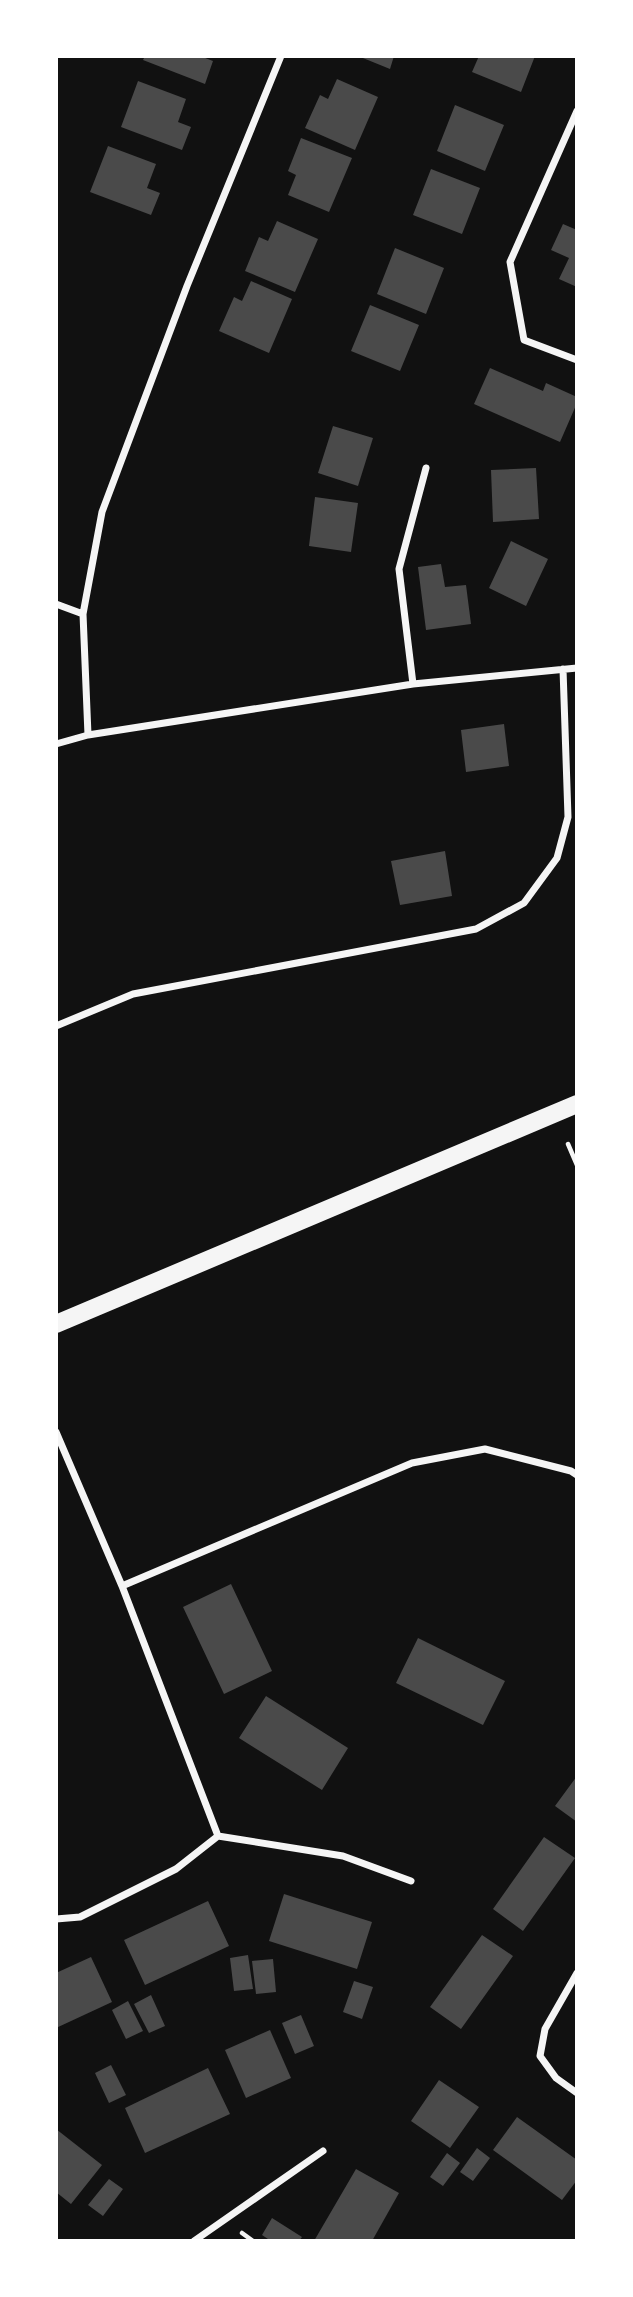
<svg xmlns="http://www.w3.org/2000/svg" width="633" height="2297" viewBox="0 0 633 2297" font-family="'Open Sans',sans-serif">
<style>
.building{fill:#4a4a4a}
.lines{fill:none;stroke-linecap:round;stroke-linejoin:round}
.path{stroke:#f5f5f5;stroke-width:4.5}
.minor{stroke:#f5f5f5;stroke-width:7}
.primary{stroke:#f5f5f5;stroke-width:18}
</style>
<rect width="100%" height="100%" fill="#111"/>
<path class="building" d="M145,56H200L213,61L205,84L143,60Z
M358,56H394L390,69Z
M479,56H535L521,92L472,72Z
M337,79L378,97L355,150L305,128L320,95L328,99Z
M138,81L186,99L178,122L191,127L182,150L121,127Z
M455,105L504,125L485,171L437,151Z
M301,138L352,158L329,212L288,195L296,175L288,171Z
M108,146L156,164L147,188L160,193L151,215L90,192Z
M431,169L480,188L462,234L413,215Z
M277,221L318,239L295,292L245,271L259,237L268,241Z
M563,224L577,230V287L559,279L569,258L551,250Z
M395,248L444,268L426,314L377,294Z
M251,281L292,299L269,353L219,331L234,297L242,301Z
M370,305L419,325L400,371L351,351Z
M490,368L543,391L546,383L577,397V403L560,442L474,404Z
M333,426L373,438L358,486L318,473Z
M536,468L539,519L493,522L491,470Z
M315,497L358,503L351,552L309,546Z
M511,541L548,559L526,606L489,588Z
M441,564L445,587L466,585L471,624L426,630L418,567Z
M504,724L509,766L466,772L461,730Z
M445,851L452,896L400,905L391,861Z
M231,1584L272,1671L224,1694L183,1607Z
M418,1638L505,1681L483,1725L396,1683Z
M266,1696L348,1748L322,1790L239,1738Z
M577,1776V1822L555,1806Z
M544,1837L575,1858L523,1931L493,1909Z
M284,1894L372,1922L357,1969L269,1941Z
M208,1901L229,1946L145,1985L124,1940Z
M482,1935L513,1956L461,2029L430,2007Z
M248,1955L253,1989L234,1991L230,1958Z
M91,1957L112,2002L56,2028V1973Z
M273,1959L276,1992L256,1994L252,1961Z
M354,1981L373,1987L362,2019L343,2012Z
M151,1995L165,2026L149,2033L134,2004Z
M128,2001L143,2031L126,2039L112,2010Z
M301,2015L314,2046L295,2054L282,2023Z
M270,2030L291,2078L246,2098L225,2050Z
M111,2065L126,2095L109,2103L95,2073Z
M208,2068L230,2114L145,2153L125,2108Z
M439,2080L479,2107L450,2148L411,2121Z
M517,2117L577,2160V2180L562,2200L493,2150Z
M56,2129L102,2165L71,2204L56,2192Z
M477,2148L490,2158L473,2181L460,2172Z
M447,2153L460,2163L443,2186L430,2177Z
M356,2169L399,2193L372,2241H314Z
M109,2179L123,2189L103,2216L88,2205Z
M272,2218L302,2237L299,2241H271L262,2235Z"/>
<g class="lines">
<path class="path" d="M568,1144L577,1165
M242,2233L253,2241"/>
<path class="minor" d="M577,111L510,262L524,340L577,360
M56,604L83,614
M413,684L399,569L426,468
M88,735L83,614L102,512L187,286L281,56
M56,744L88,735L413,684L577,668
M56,1026L133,994L476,929L524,903L557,858L568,817L563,669
M56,1432L122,1586L218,1836
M122,1586L412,1463L485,1449L571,1471L577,1475
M56,1919L80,1917L176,1869L218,1836L343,1856L411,1881
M577,1973L545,2029L540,2056L556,2078L577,2093
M194,2241L323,2151"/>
<path class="primary" d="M56,1324L577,1104"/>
</g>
<rect width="633" height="2297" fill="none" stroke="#ffffff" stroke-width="116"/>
</svg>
